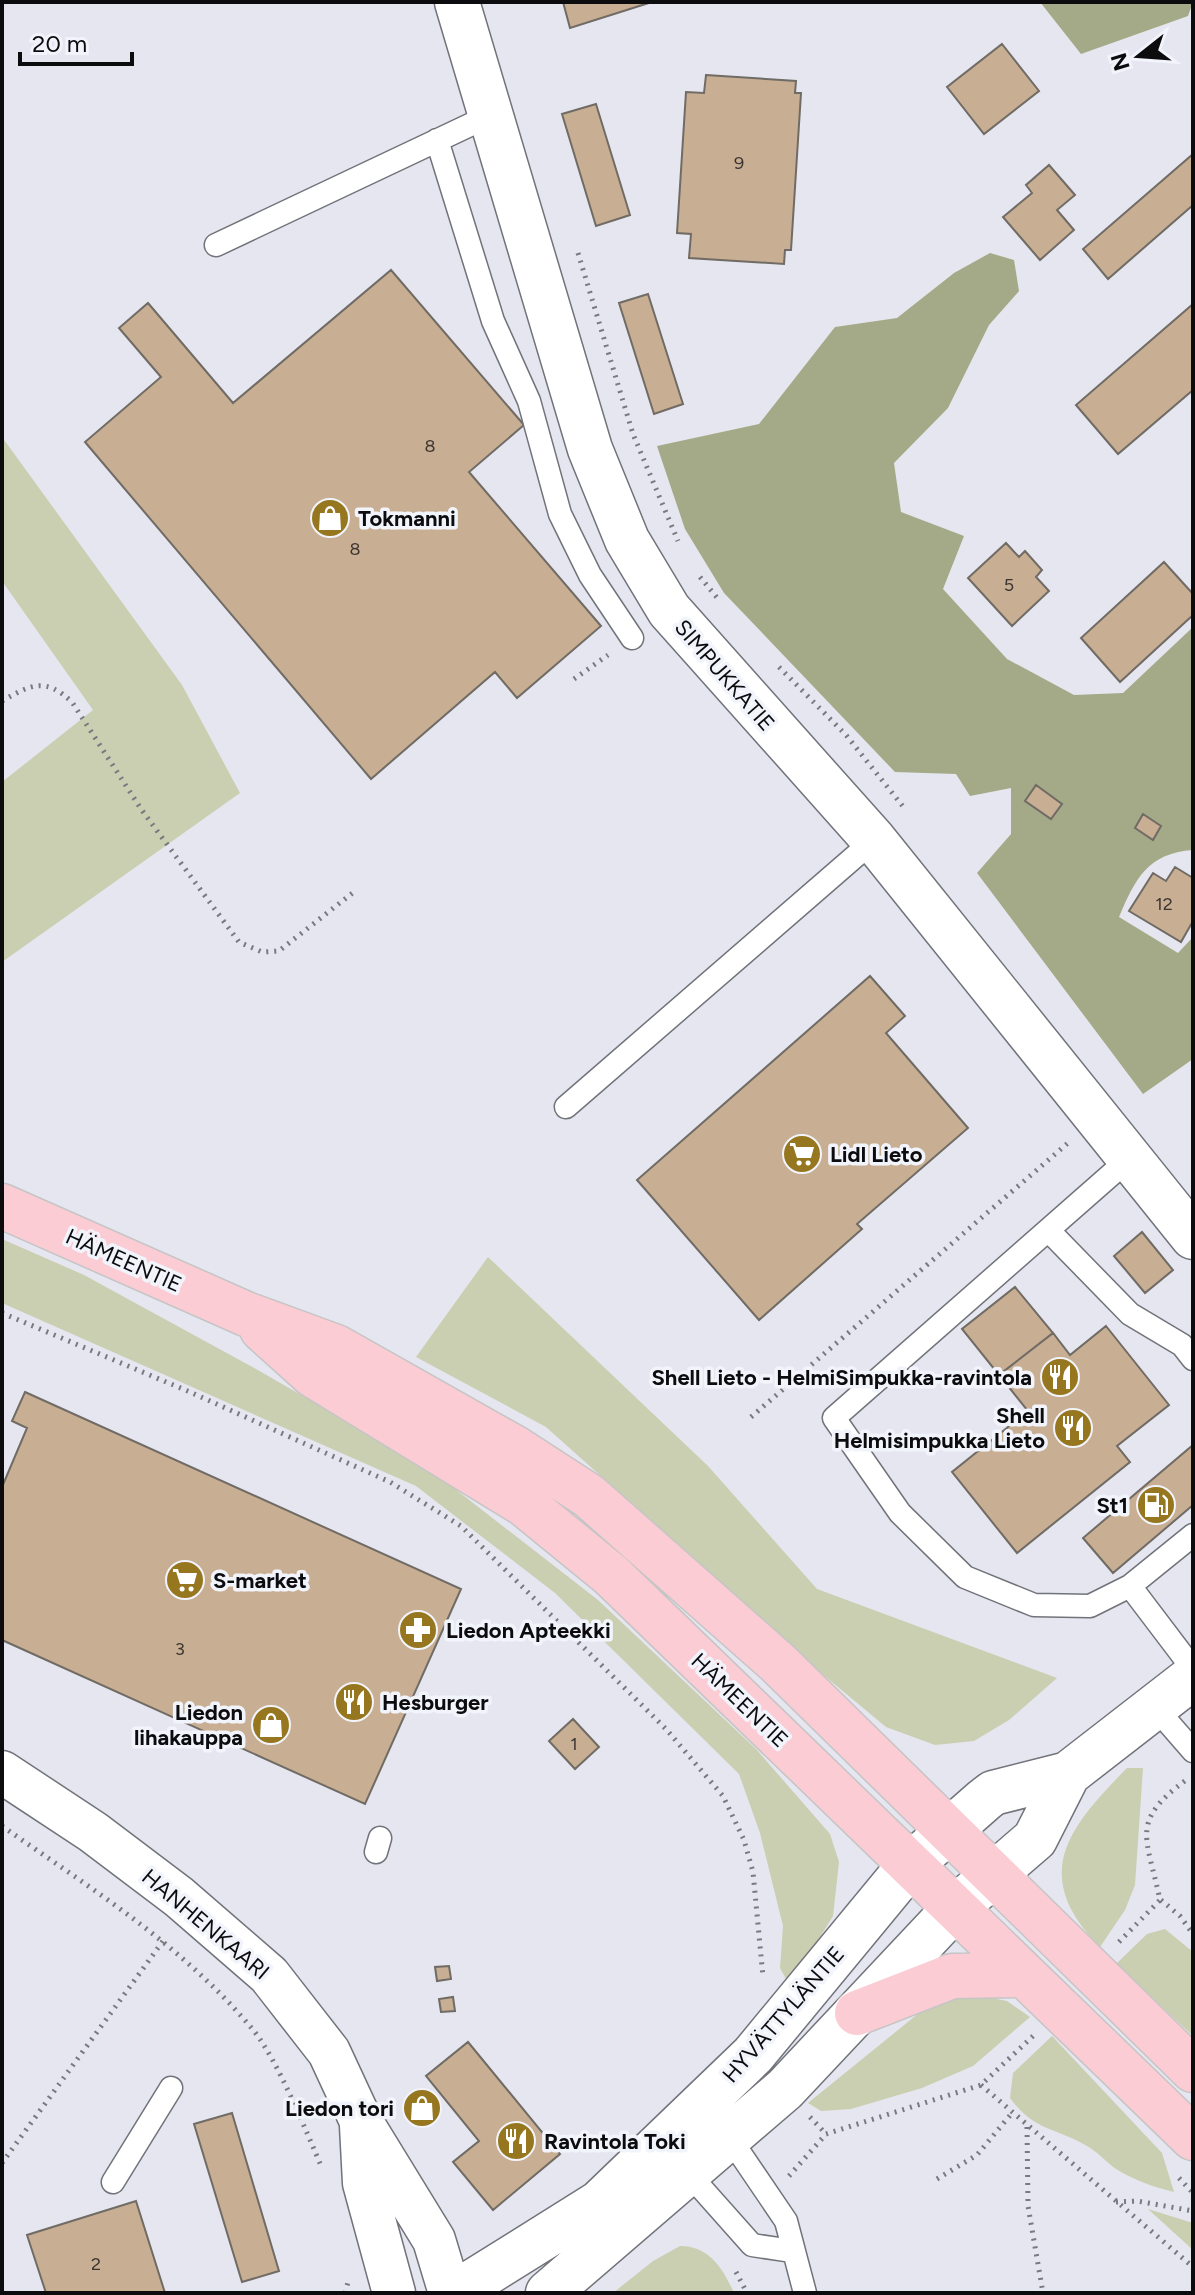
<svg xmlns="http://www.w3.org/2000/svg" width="1195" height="2295" viewBox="0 0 1195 2295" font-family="Figtree,sans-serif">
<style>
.green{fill:#cacfb1}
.forest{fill:#a4aa87}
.building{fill:#c8ae92;stroke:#706b65;stroke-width:2}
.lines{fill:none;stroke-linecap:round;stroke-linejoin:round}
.service-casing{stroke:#71737a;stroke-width:25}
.minor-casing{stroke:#71737a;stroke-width:45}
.tertiary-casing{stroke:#71737a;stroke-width:47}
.trunk-casing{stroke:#c5c5c5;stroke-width:47}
.path{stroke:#79797f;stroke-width:5;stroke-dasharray:2 6;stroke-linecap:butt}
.service{stroke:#fff;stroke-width:22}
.minor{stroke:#fff;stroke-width:42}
.tertiary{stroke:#fff;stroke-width:44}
.trunk{stroke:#fbccd4;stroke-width:44}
.labels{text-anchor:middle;stroke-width:7;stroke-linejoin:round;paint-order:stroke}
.number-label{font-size:18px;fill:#3b3430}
.poi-label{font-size:22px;font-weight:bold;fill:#0c0c0f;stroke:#f2f4fc;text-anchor:start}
.street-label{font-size:22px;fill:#0c0c0f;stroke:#f2f4fc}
</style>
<rect width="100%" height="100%" fill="#e5e6ef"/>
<path class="green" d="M2,437L182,685L240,793L2,962V782L93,710L2,581Z
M2,1239L84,1275L256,1369L428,1468L598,1600L756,1749L830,1834L839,1862L833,1916L796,1976L786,1979L780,1968L783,1926L760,1833L739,1774L555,1593L416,1486L2,1303Z
M488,1257L708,1466L817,1589L1057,1678L1009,1720L974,1741L935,1745L886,1727L821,1673L546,1427L416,1357Z
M1127,1768H1143L1135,1885L1125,1910L1100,1947C1029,1875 1068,1828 1127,1768Z
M1165,1929L1193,1952V2036L1116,1964L1147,1934Z
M971,1994L1007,2001L1030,2017L973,2066L922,2088L851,2109L821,2111L808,2103L935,2000Z
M1052,2036L1162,2153L1174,2192C1153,2187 1134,2180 1116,2169C1106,2162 1098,2152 1087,2146C1055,2127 1035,2132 1010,2098L1013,2073Z
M1148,2209L1193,2223V2250Z
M680,2246C709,2246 723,2268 734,2293H613L653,2261Z"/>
<path class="forest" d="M1040,2H1193L1188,16L1081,54Z
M990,253L1014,260L1019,291L989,325L948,408L894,463L901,512L964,536L943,589L1007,659L1074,695L1123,693L1193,627V850C1147,853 1135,880 1119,917L1178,953L1193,937V1059L1143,1094L977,873L1011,834V788L970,796L956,774L895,772L724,593L685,529L657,446L759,424L835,327L897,318L954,273Z"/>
<path class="building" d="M563,2H652L570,28Z
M1002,44L1039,91L984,134L947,87Z
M706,75L796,81L795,93H801L791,250H785L784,264L689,258L691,234L677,233L686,92L704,93Z
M596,104L630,215L596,226L562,114Z
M1193,154V205L1108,279L1083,249Z
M1049,165L1075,195L1057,210L1074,230L1040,260L1003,217L1032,193L1026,185Z
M391,270L524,425L469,472L601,626L517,698L495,672L371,779L85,442L161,377L119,328L148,303L233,403Z
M648,294L683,404L654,414L619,303Z
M1193,304V390L1118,454L1076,405Z
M1006,543L1019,557L1025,551L1042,570L1036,577L1049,591L1012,626L968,578Z
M1164,562L1193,594V615L1120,682L1081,638Z
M1036,785L1062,804L1051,819L1025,801Z
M1143,814L1161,826L1153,840L1135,828Z
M1175,867L1193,878V921L1181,942L1129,911L1153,873L1166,881Z
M870,976L905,1016L886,1033L968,1128L857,1224L862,1229L759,1320L637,1180Z
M1142,1232L1173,1270L1145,1293L1114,1256Z
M1015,1287L1053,1333L999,1375L962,1329Z
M1106,1326L1169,1405L1117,1446L1130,1462L1017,1553L952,1472L1028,1411L999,1375L1053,1333L1070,1355Z
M25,1392L461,1589L365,1804L2,1640V1487L27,1428L12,1421Z
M1193,1445V1505L1113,1573L1083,1538Z
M573,1719L599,1747L575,1769L549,1741Z
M449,1966L451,1979L437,1981L435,1967Z
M453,1997L455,2011L441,2012L439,1999Z
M468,2042L560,2154L493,2210L453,2162L479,2141L426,2076Z
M232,2113L279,2271L242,2282L194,2124Z
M136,2201L165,2293H46L27,2235Z"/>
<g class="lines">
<g class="service-casing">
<path id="service" d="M437,140L493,321L529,401L560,514L590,575L632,638
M216,245L491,115
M566,1107L874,840
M1130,1158L834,1418L900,1513L965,1577L1034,1605L1090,1606L1130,1586L1193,1669
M1049,1231L1130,1314L1182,1345L1193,1359
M1130,1586L1193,1535
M1153,1705L1193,1751
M376,1852L380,1838
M723,2135L729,2137L786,2221L805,2293
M687,2167L688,2173L752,2245L792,2251
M113,2182L171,2088"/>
</g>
<g class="minor-casing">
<path id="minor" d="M2,1772L93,1832L179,1897L269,1975L329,2052L361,2121L434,2240L450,2293
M361,2126L364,2183L394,2293"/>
</g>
<g class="tertiary-casing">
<path id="tertiary" d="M457,2L590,449L627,540L669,610L874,840L1193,1237
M455,2293L599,2203L753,2055L909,1866L984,1800L993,1793L1068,1774
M548,2293L785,2089L954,1909L1035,1839L1068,1774L1193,1677"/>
</g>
<g class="trunk-casing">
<path id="trunk" d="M2,1206L246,1314L336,1347L515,1448L589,1496L778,1663L1193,2070
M262,1329L313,1375L524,1504L611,1575L1193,2138
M857,2013L952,1976L1023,1975"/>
</g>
<path class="path" d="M578,253L633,434L678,541
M700,577L719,600
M779,667L846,735L905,809
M574,679L608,655
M2,701C32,684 45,677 72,702L141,809L239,942L262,952L279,951L355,891
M2,1313L190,1392L390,1482L461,1526L666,1729L723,1796L744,1840L753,1872L763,1977
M751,1417L1068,1143
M2,1826C90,1888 184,1946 254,2031C278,2061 306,2131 322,2168
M1161,1900L1180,1916L1193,1934
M1119,1942L1160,1900C1147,1837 1129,1822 1186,1780
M981,2085L1193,2267
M810,2117L826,2134
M1027,2127L1028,2206L1043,2293
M2,2163L163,1941
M789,2176L826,2134L981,2085L1033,2036
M1179,2178L1193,2193
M937,2179L977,2155L1012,2113
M1116,2202L1137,2201L1193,2211
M736,2272L747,2293
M345,2293L348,2282"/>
<use href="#service" class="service"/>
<use href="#minor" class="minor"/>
<use href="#tertiary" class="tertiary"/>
<use href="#trunk" class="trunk"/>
</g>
<defs>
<g id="shop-disc" transform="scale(2)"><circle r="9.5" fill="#96761f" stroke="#f2f4fc"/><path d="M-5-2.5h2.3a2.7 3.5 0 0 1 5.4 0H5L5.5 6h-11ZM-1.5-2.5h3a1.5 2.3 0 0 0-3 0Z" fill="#fff"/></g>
<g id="supermarket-disc" transform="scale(2)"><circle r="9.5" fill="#96761f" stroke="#f2f4fc"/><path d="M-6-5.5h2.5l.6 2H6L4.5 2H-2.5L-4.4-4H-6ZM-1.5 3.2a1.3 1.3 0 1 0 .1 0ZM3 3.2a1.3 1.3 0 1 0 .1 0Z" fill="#fff"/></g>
<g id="restaurant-disc" transform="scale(2)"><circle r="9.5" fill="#96761f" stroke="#f2f4fc"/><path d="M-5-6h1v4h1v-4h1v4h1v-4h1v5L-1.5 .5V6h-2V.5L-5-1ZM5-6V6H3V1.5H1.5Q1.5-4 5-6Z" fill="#fff"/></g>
<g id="fuel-disc" transform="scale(2)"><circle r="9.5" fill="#96761f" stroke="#f2f4fc"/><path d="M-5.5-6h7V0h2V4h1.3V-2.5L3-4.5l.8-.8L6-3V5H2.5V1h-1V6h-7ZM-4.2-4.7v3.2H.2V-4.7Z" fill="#fff"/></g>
<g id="pharmacy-disc" transform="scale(2)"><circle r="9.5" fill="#96761f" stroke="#f2f4fc"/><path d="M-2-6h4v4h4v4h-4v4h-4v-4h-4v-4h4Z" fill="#fff"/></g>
</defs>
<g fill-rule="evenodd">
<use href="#shop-disc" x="330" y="518"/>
<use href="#supermarket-disc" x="802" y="1154"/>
<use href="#restaurant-disc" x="1060" y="1377"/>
<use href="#restaurant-disc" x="1073" y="1428"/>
<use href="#fuel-disc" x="1156" y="1505"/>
<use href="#supermarket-disc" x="185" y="1580"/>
<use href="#pharmacy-disc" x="418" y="1630"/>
<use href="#restaurant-disc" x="354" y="1702"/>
<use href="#shop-disc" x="271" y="1725"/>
<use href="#shop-disc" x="422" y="2108"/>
<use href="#restaurant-disc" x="516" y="2141"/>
</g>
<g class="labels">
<g class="number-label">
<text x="739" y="169">9</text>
<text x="430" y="452">8</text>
<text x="355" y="555">8</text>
<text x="1009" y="591">5</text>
<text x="1164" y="910">12</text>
<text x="180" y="1655">3</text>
<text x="574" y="1750">1</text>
<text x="96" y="2270">2</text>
</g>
<g class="poi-label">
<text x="358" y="526">Tokmanni</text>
<text x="830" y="1162">Lidl Lieto</text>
<text x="1032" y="1385" text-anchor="end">Shell Lieto - HelmiSimpukka-ravintola</text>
<text x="1045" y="1423" text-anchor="end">Shell<tspan x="1045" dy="25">Helmisimpukka Lieto</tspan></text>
<text x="1128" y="1513" text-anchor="end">St1</text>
<text x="213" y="1588">S-market</text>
<text x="446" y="1638">Liedon Apteekki</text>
<text x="382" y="1710">Hesburger</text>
<text x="243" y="1720" text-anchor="end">Liedon<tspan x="243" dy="25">lihakauppa</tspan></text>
<text x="394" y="2116" text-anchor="end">Liedon tori</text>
<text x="544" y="2149">Ravintola Toki</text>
</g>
<g class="street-label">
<text transform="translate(725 675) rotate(49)" y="8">SIMPUKKATIE</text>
<text transform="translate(124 1260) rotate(24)" y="8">HÄMEENTIE</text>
<text transform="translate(740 1700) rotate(44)" y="8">HÄMEENTIE</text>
<text transform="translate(206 1924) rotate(40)" y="8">HANHENKAARI</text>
<text transform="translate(783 2014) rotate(-49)" y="8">HYVÄTTYLÄNTIE</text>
</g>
</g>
<rect width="1195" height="2295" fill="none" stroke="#0c0c0f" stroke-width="8"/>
<g transform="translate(1139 56) rotate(253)" stroke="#f2f4fc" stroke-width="6" paint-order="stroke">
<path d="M0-6L14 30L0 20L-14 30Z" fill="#0c0c0f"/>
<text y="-12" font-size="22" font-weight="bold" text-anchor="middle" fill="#0c0c0f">N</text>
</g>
<path d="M20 52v12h112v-12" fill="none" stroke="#0c0c0f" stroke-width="4"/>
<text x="32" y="52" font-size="24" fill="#0c0c0f" stroke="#f2f4fc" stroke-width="6" paint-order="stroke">20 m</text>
</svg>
